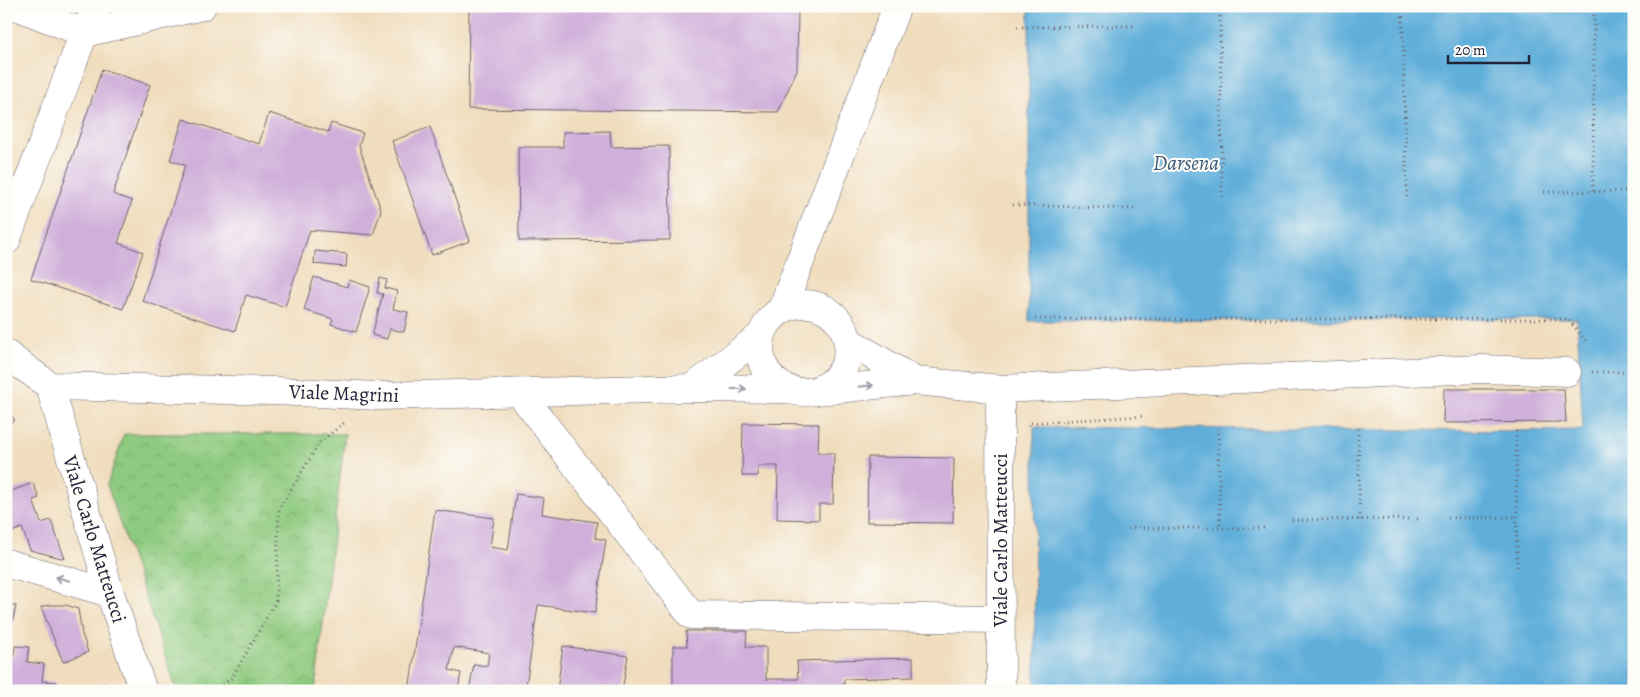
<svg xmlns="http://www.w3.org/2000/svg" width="1640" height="697" viewBox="0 0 1640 697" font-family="Alegreya,serif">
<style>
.park{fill:url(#park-crowns);stroke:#58765d}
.water{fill:#60afda;stroke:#41688a}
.building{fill:#d0b0da}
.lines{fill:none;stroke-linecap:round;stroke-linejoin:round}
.minor-casing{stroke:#6a6368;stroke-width:29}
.path{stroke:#6a6368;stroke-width:3;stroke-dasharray:1 4;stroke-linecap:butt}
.minor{stroke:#fff;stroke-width:28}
.oneway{stroke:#9c9ca7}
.labels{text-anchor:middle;stroke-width:4;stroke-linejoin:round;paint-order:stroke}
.street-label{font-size:20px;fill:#22223b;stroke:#fdfcf7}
.water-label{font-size:21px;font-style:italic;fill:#3b5a7b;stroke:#fdfcf7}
</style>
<defs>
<pattern id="park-crowns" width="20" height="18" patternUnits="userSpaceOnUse" patternTransform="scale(1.25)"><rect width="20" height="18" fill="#8eca7f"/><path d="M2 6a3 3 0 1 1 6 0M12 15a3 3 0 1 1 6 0" fill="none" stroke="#7aad6f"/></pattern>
</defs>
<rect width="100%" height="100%" fill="#fdfcf7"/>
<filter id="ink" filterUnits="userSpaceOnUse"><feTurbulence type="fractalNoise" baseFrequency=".02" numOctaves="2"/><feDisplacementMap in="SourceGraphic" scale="10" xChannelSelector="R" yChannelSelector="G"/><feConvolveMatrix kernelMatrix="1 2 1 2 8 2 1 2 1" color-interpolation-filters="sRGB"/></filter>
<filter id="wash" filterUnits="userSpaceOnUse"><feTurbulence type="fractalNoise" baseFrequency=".0096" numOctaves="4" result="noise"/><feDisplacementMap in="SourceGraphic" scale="20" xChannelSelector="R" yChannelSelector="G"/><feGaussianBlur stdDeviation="1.12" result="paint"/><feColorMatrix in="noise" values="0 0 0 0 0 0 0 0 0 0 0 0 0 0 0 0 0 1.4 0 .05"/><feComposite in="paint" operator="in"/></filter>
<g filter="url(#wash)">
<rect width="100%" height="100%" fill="#f0ddbd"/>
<path class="park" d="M124,434H345L315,691H177L107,485Z"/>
<path class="water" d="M1029,6H1634V691H1035L1034,427L1516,431L1583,430L1577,319L1029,321Z"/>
<g id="blocks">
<path class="building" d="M469,7L798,10L797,70L778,112L468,109Z
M102,69L150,85L113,194L132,201L118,243L143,252L123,309L31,279Z
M269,113L328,132L331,123L363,133L359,146L381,210L373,235L310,230L285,307L246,295L235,331L142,301L185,165L170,160L183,119L259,144Z
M430,127L470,241L432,255L392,141Z
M610,131L611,147L669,146L670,240L519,241L518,147H563V132Z
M315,251L347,254L346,267L314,264Z
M314,277L347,287L349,280L370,287L356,332L331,324L333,319L304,310Z
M380,278L387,280L385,288L397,291L393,309L408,312L404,332L390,329L387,339L372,335L383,294L377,293Z
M1444,389H1564L1566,422L1443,423Z
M6,410L15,420L6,427Z
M743,423L819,424L818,453H834L833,504H819V520L777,519L778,466H758V476H742Z
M868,457L954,458L953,523L867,522Z
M33,483L39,498L33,500L41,523L51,520L65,559L30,550L22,528L6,534V493Z
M516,494L544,498L542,514L597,522L595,538L606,540L595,613L538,605L526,686L512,684L511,691H469L474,664L487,666L489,653L454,647L449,670L461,673L458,690L449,689V691H409L435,510L494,518L490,547L508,550Z
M6,604L16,606L9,636L6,635Z
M49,605H66L78,609L82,634L88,652L63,662L41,607Z
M686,631H747L746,647H766V679H798L797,661L913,658V677L844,679V691H673V646H687Z
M15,646L29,647L27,662L44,664L42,681L56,682L55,691H6V655L14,656Z
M563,646L628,656L622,691H557Z
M104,683L108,691H83V690Z"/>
</g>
</g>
<g filter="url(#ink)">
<use href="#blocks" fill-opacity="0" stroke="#6a6368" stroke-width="1"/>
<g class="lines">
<g class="minor-casing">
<path id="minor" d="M16,6L84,33L202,6
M6,241L84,33L97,6
M760 348a44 44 0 1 1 88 0a44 44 0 1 1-88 0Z
M782,309L897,6
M848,341L915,381
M6,354L50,386L276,391L378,396L692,388L785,389
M50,386L110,593L143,691
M692,388L762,335
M1000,389L1001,691
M817,391L915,381L1000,389L1481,369L1567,372
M520,393L691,615L1000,619
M6,563L110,593"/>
</g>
<path class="path" d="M1220,6L1222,199
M1402,6L1407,197
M1017,27L1136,26
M1593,191L1594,6
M1544,192L1634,191
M1013,205L1134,209
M1035,319H1568L1586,341
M1592,372H1634
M1029,426V423L1143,416
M1218,428L1220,527
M1358,429L1360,520
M1516,431L1517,570
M1448,518L1517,517
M1292,520L1419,519
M1128,528H1264
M215,691L232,678L276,601L279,509L320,442L344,423"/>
<use href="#minor" class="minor"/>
</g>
<defs><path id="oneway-shaft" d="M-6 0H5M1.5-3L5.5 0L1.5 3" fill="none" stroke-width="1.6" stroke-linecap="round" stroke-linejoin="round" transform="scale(1.25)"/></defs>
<g class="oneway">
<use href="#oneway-shaft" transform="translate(866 386) rotate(-6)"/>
<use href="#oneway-shaft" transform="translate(739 389)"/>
<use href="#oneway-shaft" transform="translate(63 579) rotate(-164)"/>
</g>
</g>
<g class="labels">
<g class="street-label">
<text transform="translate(344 393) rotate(2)" y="7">Viale Magrini</text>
<text transform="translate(95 539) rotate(73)" y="7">Viale Carlo Matteucci</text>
<text transform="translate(1000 540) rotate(-90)" y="7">Viale Carlo Matteucci</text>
</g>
<g class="water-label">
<text x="1186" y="170">Darsena</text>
</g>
</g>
<rect width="1640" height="697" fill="none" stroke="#fdfcf7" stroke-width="25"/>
<path d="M1448 55v8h81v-8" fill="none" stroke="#22223b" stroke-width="2.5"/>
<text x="1455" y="55" font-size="15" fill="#22223b" stroke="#fdfcf7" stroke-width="4" paint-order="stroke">20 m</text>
</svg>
